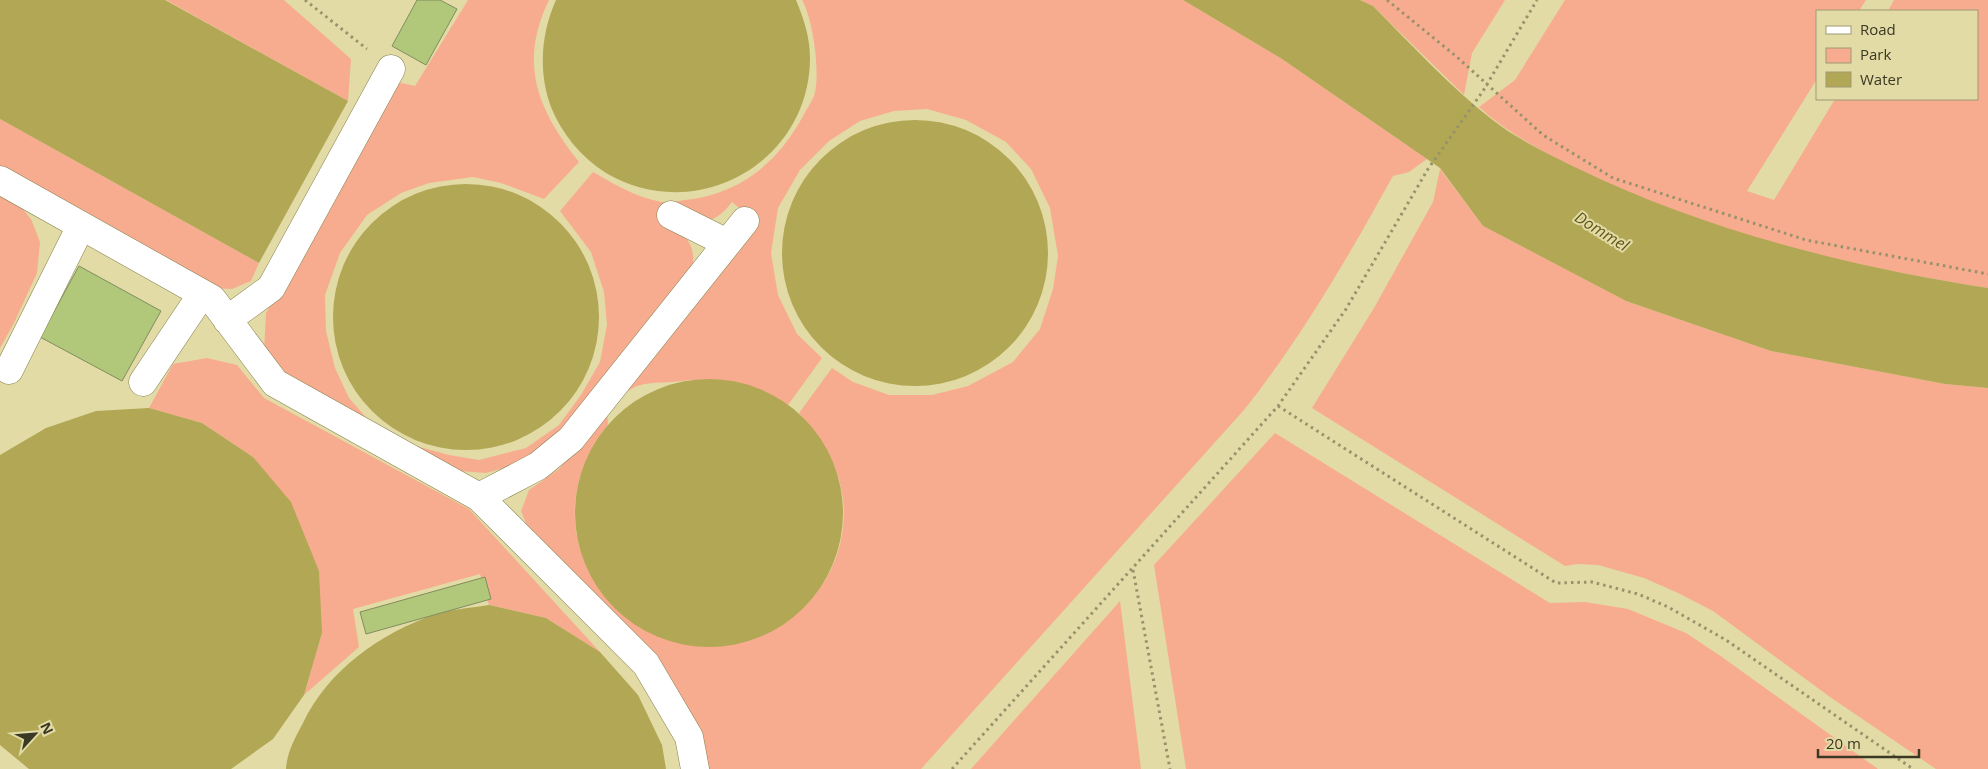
<svg xmlns="http://www.w3.org/2000/svg" width="1988" height="769" viewBox="0 0 1988 769" font-family="'Open Sans',sans-serif">
<style>
.green{fill:#f8ac8f}
.water{fill:#b2a754}
.building{fill:#b1c779;stroke:#808e5f}
.lines{fill:none;stroke-linecap:round;stroke-linejoin:round}
.minor-casing{stroke:#87804e;stroke-width:29}
.path{stroke:#97926b;stroke-width:3;stroke-dasharray:2.5 4;stroke-linecap:butt}
.minor{stroke:#fff;stroke-width:28}
.labels{text-anchor:middle;stroke-width:4;stroke-linejoin:round;paint-order:stroke}
.water-label{font-size:16px;font-style:italic;fill:#5e5618;stroke:#e2dba6}
</style>
<rect width="100%" height="100%" fill="#e2dba6"/>
<path class="green" d="M166,0H284L351,59L348,101Z
M468,0H549C518,64 538,110 579,162L544,199L501,183L473,177L429,183L401,193L367,215L340,253L325,295L326,331L335,368L349,398L371,423L405,443L449,455L479,460L526,448L559,425L581,395L600,362L607,325L604,292L591,252L560,211L593,172C614,184 637,198 662,202C669,203 678,201 685,200C739,194 777,164 803,116C806,110 811,103 814,96C821,75 813,19 802,0H1183L1282,59L1427,159L1409,172L1393,176C1348,257 1302,337 1244,410L921,769H706L697,726L657,657L531,535L521,511L529,490L559,469L607,412L608,425C579,460 566,508 581,552C593,588 617,617 651,633C744,678 854,603 843,499C839,465 821,438 799,413L832,368L853,382L889,395H932L968,386L1013,362L1040,329L1053,289L1058,256L1050,208L1031,169L1006,142L966,120L927,109L894,111L860,121L829,141L800,170L778,208L771,253L778,295L797,334L822,358L788,405C750,379 716,377 672,382C662,383 651,382 641,385C631,387 620,397 611,403L756,222L732,202C707,235 692,216 663,203L657,220C679,233 695,236 693,264L564,431L540,453L511,466L486,473L459,471L278,373L264,351L266,313L397,82L415,86Z
M1360,0H1505L1472,53L1464,95L1373,6Z
M1565,0H1866L1859,11H1817V79L1747,191L1774,200L1835,99H1977V11H1888L1894,0H1988V288C1850,267 1704,231 1578,169C1543,152 1507,133 1479,107L1515,80Z
M0,119L259,263L251,281L232,289L210,288L0,168Z
M1440,169L1483,226L1626,301L1771,351L1945,384L1988,388V769H1936L1830,697L1713,611L1678,593L1644,578L1598,565L1578,564L1565,566L1312,408L1374,308L1433,202Z
M0,197L15,200L31,219L40,242L37,273L14,323L0,348Z
M207,358L237,365L264,398L469,509L600,652L546,618L489,605L480,574L353,609L359,647L304,695L322,633L253,457L202,423L149,408L173,364Z
M1275,433L1550,603L1585,602L1628,609L1686,633L1722,657L1878,769H1186L1154,565Z
M1120,601L1141,769H971Z"/>
<path class="water" d="M0,0H165L348,101L259,263L0,119Z
M556,0H796C804,19 810,38 810,58C810,163 695,226 606,173C581,157 562,134 551,107C538,72 541,33 556,0Z
M1183,0H1360L1373,6C1412,45 1450,87 1494,121C1517,139 1552,156 1579,169C1704,230 1851,267 1988,288V388L1945,384L1771,351L1626,301L1483,226L1440,168L1282,59Z
M782 253a133 133 0 1 1 266 0a133 133 0 1 1-266 0Z
M333 317a133 133 0 1 1 266 0a133 133 0 1 1-266 0Z
M575 513a134 134 0 1 1 268 0a134 134 0 1 1-268 0Z
M149,408L202,423L253,457L291,502L319,571L322,633L304,695L273,739L231,769H29L0,745V455L46,428L96,411Z
M489,605L546,618L600,652L638,695L662,745L666,769H286C287,752 295,738 303,723C328,670 381,633 436,614C452,609 472,608 489,605Z"/>
<path class="building" d="M417,0H440L457,9L426,65L392,46Z
M79,266L161,311L122,381L40,337Z
M485,577L491,599L366,634L360,612Z"/>
<g class="lines">
<g class="minor-casing">
<path id="minor" d="M0,180L212,299L275,383L479,497L646,664L689,737L695,769
M671,215L727,243
M227,320L271,288L391,69
M9,370L81,226
M143,382L202,294
M479,497L538,466L571,439L745,221"/>
</g>
<path class="path" d="M305,0L367,49
M1387,0L1457,57L1543,135L1613,178L1806,240L1988,274
M1278,406L1556,583L1592,582L1638,594L1668,607L1726,640L1913,769
M1133,570L1170,769
M952,769L1278,406L1346,309L1428,169L1483,91L1537,0"/>
<use href="#minor" class="minor"/>
</g>
<g class="labels">
<g class="water-label">
<text transform="translate(1602 231) rotate(32)" y="6">Dommel</text>
</g>
</g>
<rect x="1816" y="10" width="162" height="90" fill="#e2dba6" stroke="#9f9a72"/>
<rect x="1826" y="26" width="25" height="8" fill="#ffffff" stroke="#9f9a72"/>
<text x="1860" y="35" font-size="15" fill="#3b3823">Road</text>
<rect x="1826" y="48" width="25" height="15" fill="#f8ac8f" stroke="#9f9a72"/>
<text x="1860" y="60" font-size="15" fill="#3b3823">Park</text>
<rect x="1826" y="72" width="25" height="15" fill="#b2a754" stroke="#9f9a72"/>
<text x="1860" y="85" font-size="15" fill="#3b3823">Water</text>
<g transform="translate(35 734) rotate(64)" stroke="#e2dba6" stroke-width="4" paint-order="stroke">
<path d="M0-4L9 19L0 12L-9 19Z" fill="#3b3823"/>
<text y="-8" font-size="14" font-weight="bold" text-anchor="middle" fill="#3b3823">N</text>
</g>
<path d="M1818 749v8h101v-8" fill="none" stroke="#3b3823" stroke-width="2.5"/>
<text x="1826" y="749" font-size="15" fill="#3b3823" stroke="#e2dba6" stroke-width="4" paint-order="stroke">20 m</text>
</svg>
